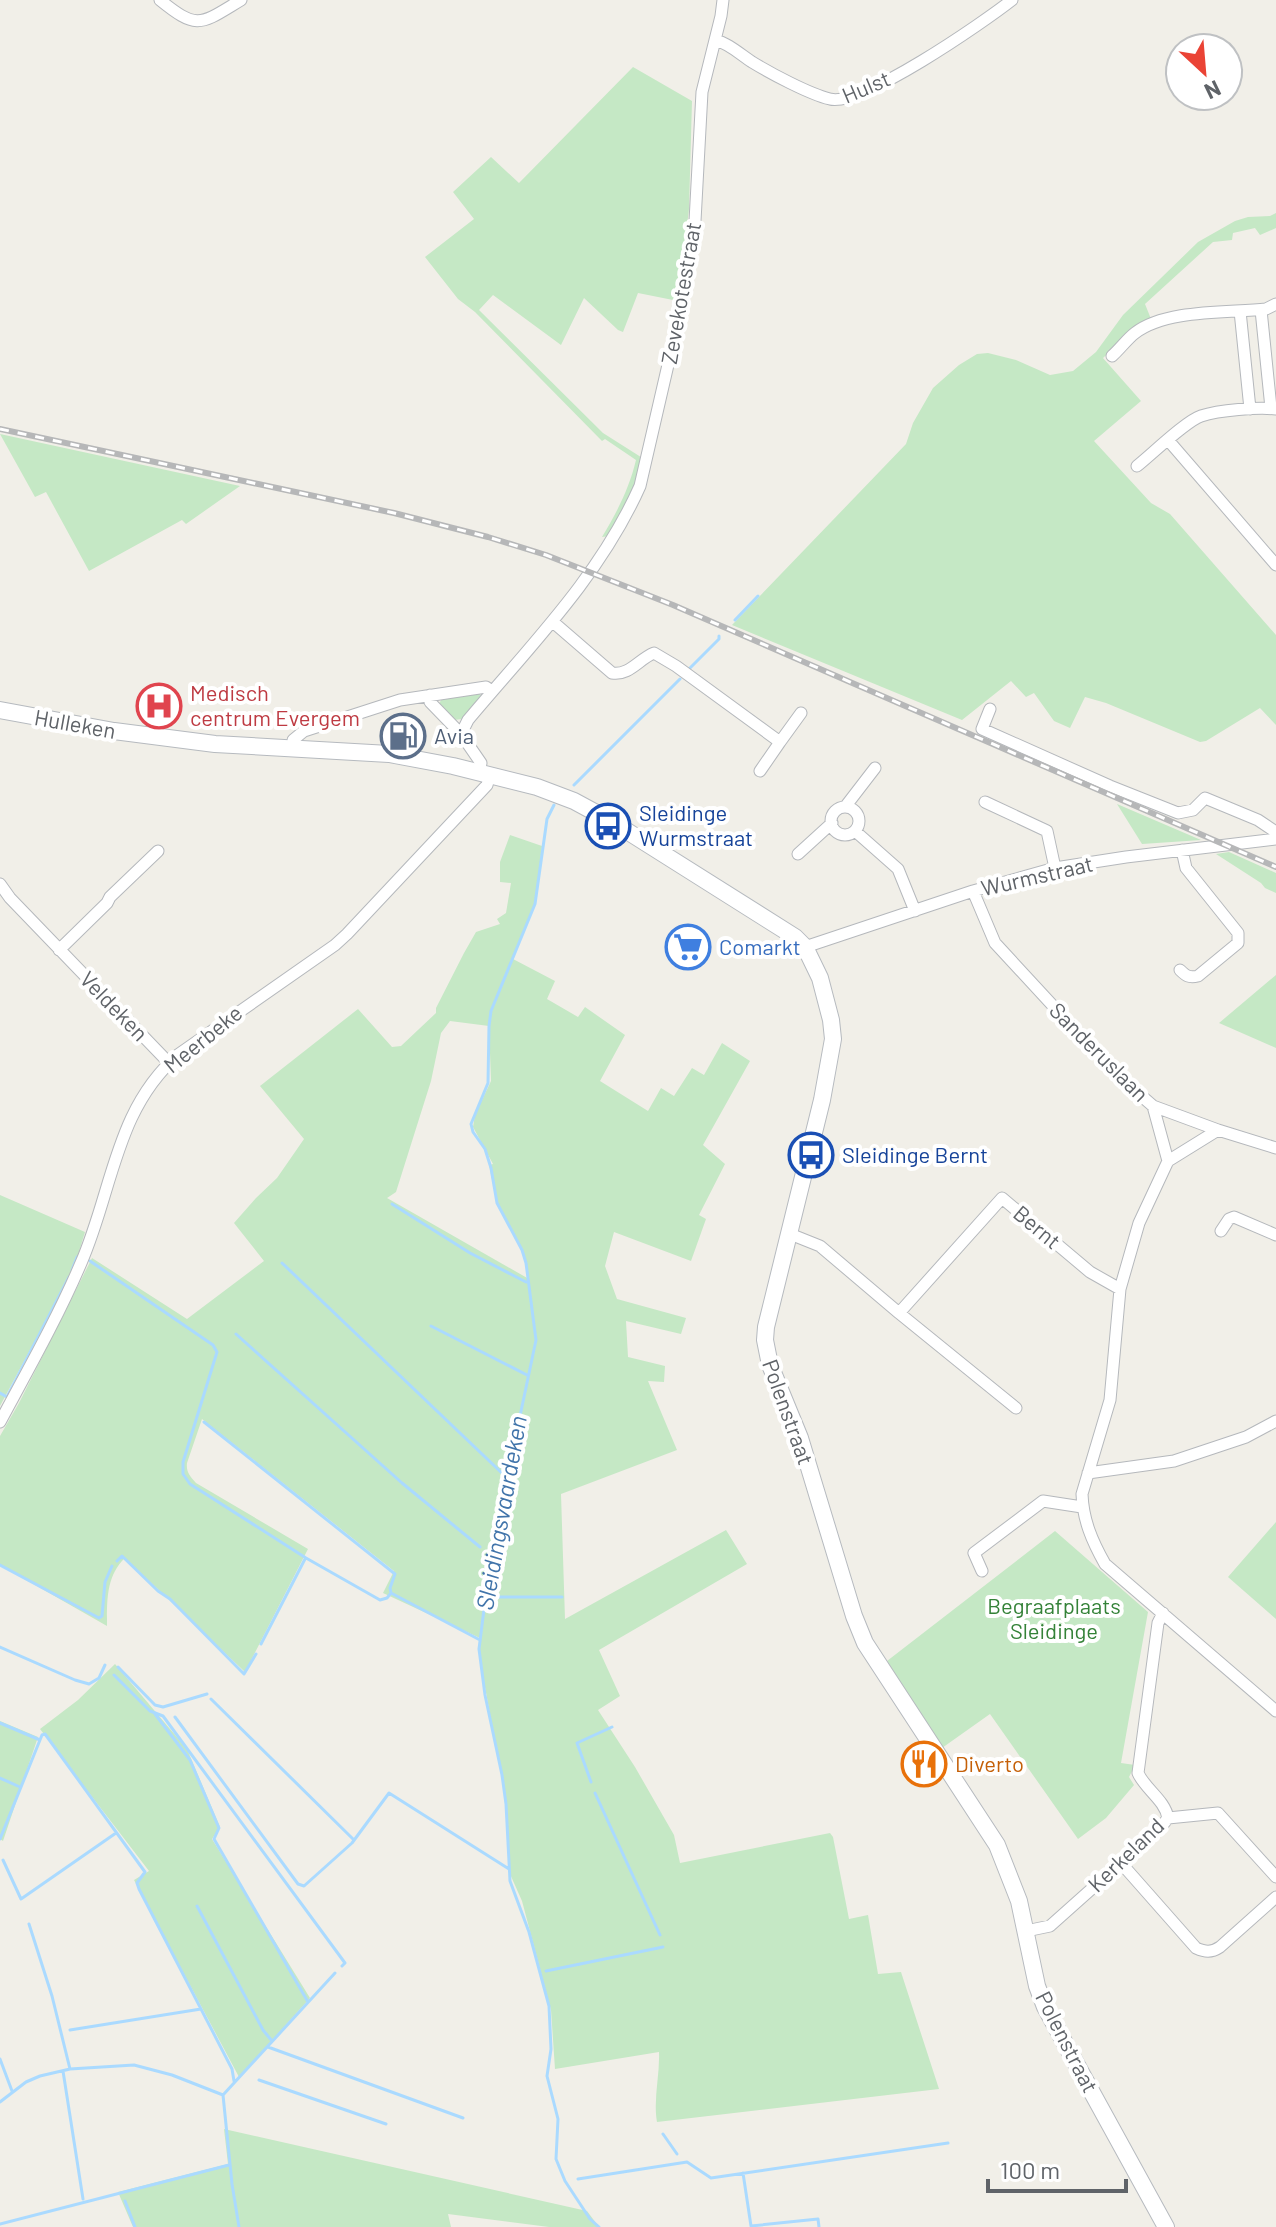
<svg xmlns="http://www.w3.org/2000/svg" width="1276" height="2227" viewBox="0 0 1276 2227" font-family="Barlow,sans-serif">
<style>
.green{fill:#c5e8c5;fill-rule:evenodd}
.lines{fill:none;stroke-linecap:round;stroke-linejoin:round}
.stream{stroke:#aadaff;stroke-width:3}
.street-casing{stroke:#b5b8bc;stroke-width:13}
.secondary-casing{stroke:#b6babf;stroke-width:18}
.street{stroke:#fff;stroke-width:11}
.secondary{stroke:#fff;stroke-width:16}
.rail-casing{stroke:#b6b7b8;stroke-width:6}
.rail{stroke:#fff;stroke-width:3;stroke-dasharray:9;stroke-linecap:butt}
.labels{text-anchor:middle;stroke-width:8;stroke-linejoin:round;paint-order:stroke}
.street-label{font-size:22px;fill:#5f6368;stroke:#fff}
.health-label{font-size:22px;fill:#be3a42;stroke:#fff;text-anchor:start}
.service-label{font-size:22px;fill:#4e5e75;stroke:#fff;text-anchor:start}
.transit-label{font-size:22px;fill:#164399;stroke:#fff;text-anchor:start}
.shop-label{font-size:22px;fill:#366cbe;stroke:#fff;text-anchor:start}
.park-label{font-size:22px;fill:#348238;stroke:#fff}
.food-label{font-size:22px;fill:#c56008;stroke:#fff;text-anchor:start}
.water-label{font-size:24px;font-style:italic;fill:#4174aa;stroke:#fff}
</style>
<rect width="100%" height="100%" fill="#f1efe8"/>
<path class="green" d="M633,67L692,101L689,209L678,301L638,293L623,332L618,330L584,298L561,345L493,295L479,310L603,433L644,459L642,473L609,536L602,537C617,512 629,489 636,460L605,439L602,441L475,312L458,299L425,257L474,219L453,192L491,157L519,183Z
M1276,213V228L1260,235L1255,228L1233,233L1232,240L1213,242L1145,304L1151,319L1126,336L1103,358L1141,401L1094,441L1151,503L1170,514L1276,635V725L1260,708L1206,741L1200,742L1106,703L1085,697L1070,728L1054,721L1034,693L1026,697L1011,681L962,720L732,625L906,444L913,423L933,388L959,365L977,354L988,353L1016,360L1050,375L1073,371L1096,352L1123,315L1198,242L1235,221L1248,217L1270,216Z
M0,434L240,486L186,524L182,520L89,571L46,492L35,497Z
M477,692L482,696L462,719L454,720L439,704L442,698Z
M1117,804L1201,840L1142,844Z
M510,835L542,846L535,904L513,959L555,981L547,999L578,1017L585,1007L625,1035L600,1081L648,1111L661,1088L674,1096L692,1068L704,1075L722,1043L750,1061L703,1145L725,1164L699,1215L706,1219L691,1261L614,1232L605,1266L617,1299L686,1318L681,1334L626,1321L628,1357L665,1366L664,1382L648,1381L677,1450L561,1494L565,1619L726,1530L747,1564L599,1650L620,1696L598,1710L635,1767L674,1835L680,1863L830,1833L833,1837L849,1919L868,1915L878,1974L901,1972L939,2089L657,2122C653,2099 660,2075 659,2052L555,2069L551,2010L522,1901L510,1874L504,1790L480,1660V1638L383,1593L394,1571L202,1419L187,1463C186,1472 190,1476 196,1483L308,1549L245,1672L125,1558C106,1576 107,1601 107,1626L0,1565V1436L19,1403L92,1258L187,1319L264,1261L234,1223L256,1198L277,1178L304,1139L260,1086L358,1009L392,1047L401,1046L436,1013V1008L464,953L476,932L500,924L497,919L506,913L511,883L500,882V862ZM450,1021L489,1026L491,1081L475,1115L473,1127L493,1164L489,1165L496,1199L525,1257L529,1279L387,1198L396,1192L431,1081L441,1033Z
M1229,852L1276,873V893L1265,888L1261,883L1216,854Z
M1276,975V1048L1219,1023Z
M0,1195L85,1232L74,1268L0,1406Z
M1276,1522V1619L1228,1577Z
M1055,1531L1148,1612L1121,1763L1135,1765L1129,1777L1134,1785L1106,1818L1078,1839L990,1714L942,1748L887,1661Z
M115,1664L187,1749L220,1827L212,1839L310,1998L239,2077L134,1880L149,1871L40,1729L78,1700Z
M0,1721L38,1737L3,1841L0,1839Z
M224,2129L587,2211L599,2227H549L448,2214L451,2227H133L118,2192L228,2164Z"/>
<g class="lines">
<path class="stream" d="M735,620L758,596
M690,668L719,639V636
M574,785L680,679
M554,805L547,819L535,904L491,1011L489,1026L488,1083L471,1124L473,1132L485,1149L491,1168L497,1203L522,1250L526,1263L536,1340L491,1554L479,1649L485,1695L502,1775L506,1804L510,1881L529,1932L549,2006L551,2049L547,2076L558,2119L556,2159L565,2181L590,2219L599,2227
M392,1204L470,1253L526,1282
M90,1261L213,1345L217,1352L183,1462V1474L190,1484L306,1558L380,1600L387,1598L391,1593L480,1640
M282,1263L505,1476
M72,1270L77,1257
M431,1326L527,1375
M236,1334L402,1483L480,1547
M0,1393L7,1397L69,1277
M204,1422L395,1574L390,1588L391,1593
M117,1561L122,1556L158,1591L170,1599L244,1674L256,1654
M0,1565L99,1618L102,1616L105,1582L112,1566
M486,1597H562
M261,1644L305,1559
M0,1647L75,1680L89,1684L99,1678L105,1665
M118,1667L155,1705L163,1707L207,1694
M114,1675L150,1711L163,1716L345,1963L342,1966
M211,1699L353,1839
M155,1714L190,1760L219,1828L214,1839L308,2002
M175,1717L298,1884L304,1886L352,1843L389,1793L509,1869
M0,1723L40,1740
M0,1778L20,1787
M591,1782L577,1743L612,1727
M595,1793L660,1935
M0,1839L42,1735L45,1734L145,1872L137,1883L139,1889L232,2069L234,2081
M3,1860L21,1899L116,1833
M197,1906L263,2030L272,2041
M29,1924L52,1996L70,2069L134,2065L172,2075L223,2095
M546,1971L663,1947
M70,2030L201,2009
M268,2047L463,2118
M0,2059L12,2091
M63,2071L83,2199
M259,2080L386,2124
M0,2102L26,2082L40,2076L70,2069
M663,2134L677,2154
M743,2173L751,2226L818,2219L819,2227
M578,2179L687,2162L711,2178L948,2143
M125,2201L135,2227
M0,2224L229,2165
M239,2227L232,2184L223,2095L335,1973"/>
<g class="street-casing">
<path id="street" d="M160,0C198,31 201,24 241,0
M715,40C728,43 740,54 752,62C770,73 809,94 830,99C860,108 984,22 1012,0
M1261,310L1271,408
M1240,311L1250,409
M1112,356C1120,349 1127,339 1135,333C1166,309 1228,313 1266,309L1276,304
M1168,440L1276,565
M1137,466C1152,454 1186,421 1201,416C1219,410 1258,407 1276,409
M553,622L612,673C629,676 639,659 654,653L676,666L780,742L760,771
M430,695V702L461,734
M990,709L982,729L1110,786L1178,813L1193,810L1205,798L1258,820L1276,832
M780,742L801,713
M293,749V740L304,731L400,700L486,687L492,691
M479,773L481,763L461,734L468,720C530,646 600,576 640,486L686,287L695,221L702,92L721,16L723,0
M985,802L1047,831L1055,868
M845,807L875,768
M831 821a14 14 0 1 1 28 0a14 14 0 1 1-28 0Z
M855,831L898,869L915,911
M798,854L832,823
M0,884L10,898L169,1063
M973,891L995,943L1115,1073L1153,1106L1218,1130L1276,1148
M805,947L973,891L1055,868L1126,857L1276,839
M59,950L107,903L110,897L158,851
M1180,970C1186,976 1189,978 1198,976L1238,943V933L1186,868L1182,850
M1153,1106L1168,1161L1139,1223L1120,1289L1110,1400L1082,1494C1083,1520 1092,1541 1105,1564L1276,1711
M1168,1161L1218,1130
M1221,1231L1229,1219L1234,1217L1276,1235
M790,1234L820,1246L899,1313L1002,1198L1090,1272L1120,1289
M899,1313L1016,1408
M0,1422C28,1370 58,1317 81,1263C113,1190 115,1109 179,1054L335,945L347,934L487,785L490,775
M1088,1473L1174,1461L1246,1437L1276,1421
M982,1571L974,1553L1043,1501L1082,1507
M1168,1818L1218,1813L1276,1877
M1121,1863L1196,1948C1205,1952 1211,1953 1220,1947L1276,1897
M1026,1931L1050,1926L1161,1827L1168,1818C1165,1800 1145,1789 1138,1773L1158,1623L1163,1613"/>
</g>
<g class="secondary-casing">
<path id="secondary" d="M0,710L114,731L215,744L389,754L453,766L537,787L574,801L611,821L795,937L805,947L820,978L831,1020L833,1039L822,1100L766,1327L765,1340L770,1365L800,1438L854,1616L865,1643L997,1845L1019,1901L1037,1986L1045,2007L1166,2227"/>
</g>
<use href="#street" class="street"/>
<use href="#secondary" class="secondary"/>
<g class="rail-casing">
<path id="rail" d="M0,429L394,513L488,537L546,555L673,605L1276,867"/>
</g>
<use href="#rail" class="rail"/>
</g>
<defs>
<g id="hospital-ring" transform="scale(2.3)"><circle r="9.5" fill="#fff" stroke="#e0444e" stroke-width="1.5"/><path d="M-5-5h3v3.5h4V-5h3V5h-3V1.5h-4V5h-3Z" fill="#e0444e"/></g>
<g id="fuel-ring" transform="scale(2.3)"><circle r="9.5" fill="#fff" stroke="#5c6f8a" stroke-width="1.5"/><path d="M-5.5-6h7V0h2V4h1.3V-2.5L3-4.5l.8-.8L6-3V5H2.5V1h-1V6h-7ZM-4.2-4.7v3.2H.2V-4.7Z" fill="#5c6f8a"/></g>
<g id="bus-ring" transform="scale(2.3)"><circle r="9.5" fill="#fff" stroke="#1a4fb4" stroke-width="1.5"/><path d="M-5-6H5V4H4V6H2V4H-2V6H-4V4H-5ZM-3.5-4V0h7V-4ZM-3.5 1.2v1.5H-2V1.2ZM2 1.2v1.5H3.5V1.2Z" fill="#1a4fb4"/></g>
<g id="supermarket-ring" transform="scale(2.3)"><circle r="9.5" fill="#fff" stroke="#3f7fe0" stroke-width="1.5"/><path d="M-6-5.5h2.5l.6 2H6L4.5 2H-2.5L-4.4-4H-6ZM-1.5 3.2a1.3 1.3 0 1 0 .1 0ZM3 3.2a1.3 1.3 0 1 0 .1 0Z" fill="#3f7fe0"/></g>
<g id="restaurant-ring" transform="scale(2.3)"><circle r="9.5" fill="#fff" stroke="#e8710a" stroke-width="1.5"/><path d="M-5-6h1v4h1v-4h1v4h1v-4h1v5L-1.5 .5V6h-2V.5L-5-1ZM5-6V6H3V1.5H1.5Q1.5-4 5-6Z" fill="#e8710a"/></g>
</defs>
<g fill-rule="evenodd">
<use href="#hospital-ring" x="159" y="706"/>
<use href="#fuel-ring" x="403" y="736"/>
<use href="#bus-ring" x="608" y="826"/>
<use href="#supermarket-ring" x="688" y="947"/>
<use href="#bus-ring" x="811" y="1155"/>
<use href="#restaurant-ring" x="924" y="1764"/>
</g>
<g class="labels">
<g class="street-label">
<text transform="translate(866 87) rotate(-23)" y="8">Hulst</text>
<text transform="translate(681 293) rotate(-80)" y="8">Zevekotestraat</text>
<text transform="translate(75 724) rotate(10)" y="8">Hulleken</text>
<text transform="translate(1037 876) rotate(-13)" y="8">Wurmstraat</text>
<text transform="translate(114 1006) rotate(46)" y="8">Veldeken</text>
<text transform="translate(203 1039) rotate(-39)" y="8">Meerbeke</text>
<text transform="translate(1099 1052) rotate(45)" y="8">Sanderuslaan</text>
<text transform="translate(1037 1227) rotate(40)" y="8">Bernt</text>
<text transform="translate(788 1412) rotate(70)" y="8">Polenstraat</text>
<text transform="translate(1126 1855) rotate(-44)" y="8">Kerkeland</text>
<text transform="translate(1067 2042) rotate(63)" y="8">Polenstraat</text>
</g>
<g class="health-label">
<text x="190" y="701">Medisch<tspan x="190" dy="25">centrum Evergem</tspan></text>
</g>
<g class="service-label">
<text x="434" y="744">Avia</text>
</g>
<g class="transit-label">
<text x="639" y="821">Sleidinge<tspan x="639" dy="25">Wurmstraat</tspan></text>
<text x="842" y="1163">Sleidinge Bernt</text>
</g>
<g class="shop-label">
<text x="719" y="955">Comarkt</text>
</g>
<g class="park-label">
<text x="1054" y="1614">Begraafplaats<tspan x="1054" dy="25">Sleidinge</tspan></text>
</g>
<g class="food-label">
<text x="955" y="1772">Diverto</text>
</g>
<g class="water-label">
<text transform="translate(502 1513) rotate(-80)" y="8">Sleidingsvaardeken</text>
</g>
</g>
<g transform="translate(1204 72) rotate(154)"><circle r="38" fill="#ffffff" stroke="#bfc1c3" stroke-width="2"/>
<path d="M0-6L14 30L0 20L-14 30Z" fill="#ea4335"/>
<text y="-12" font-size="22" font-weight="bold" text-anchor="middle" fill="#5f6368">N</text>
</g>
<path d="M988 2179v12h138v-12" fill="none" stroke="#5f6368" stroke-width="4"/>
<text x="1000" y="2179" font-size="24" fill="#5f6368" stroke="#ffffff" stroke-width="6" paint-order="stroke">100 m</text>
</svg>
